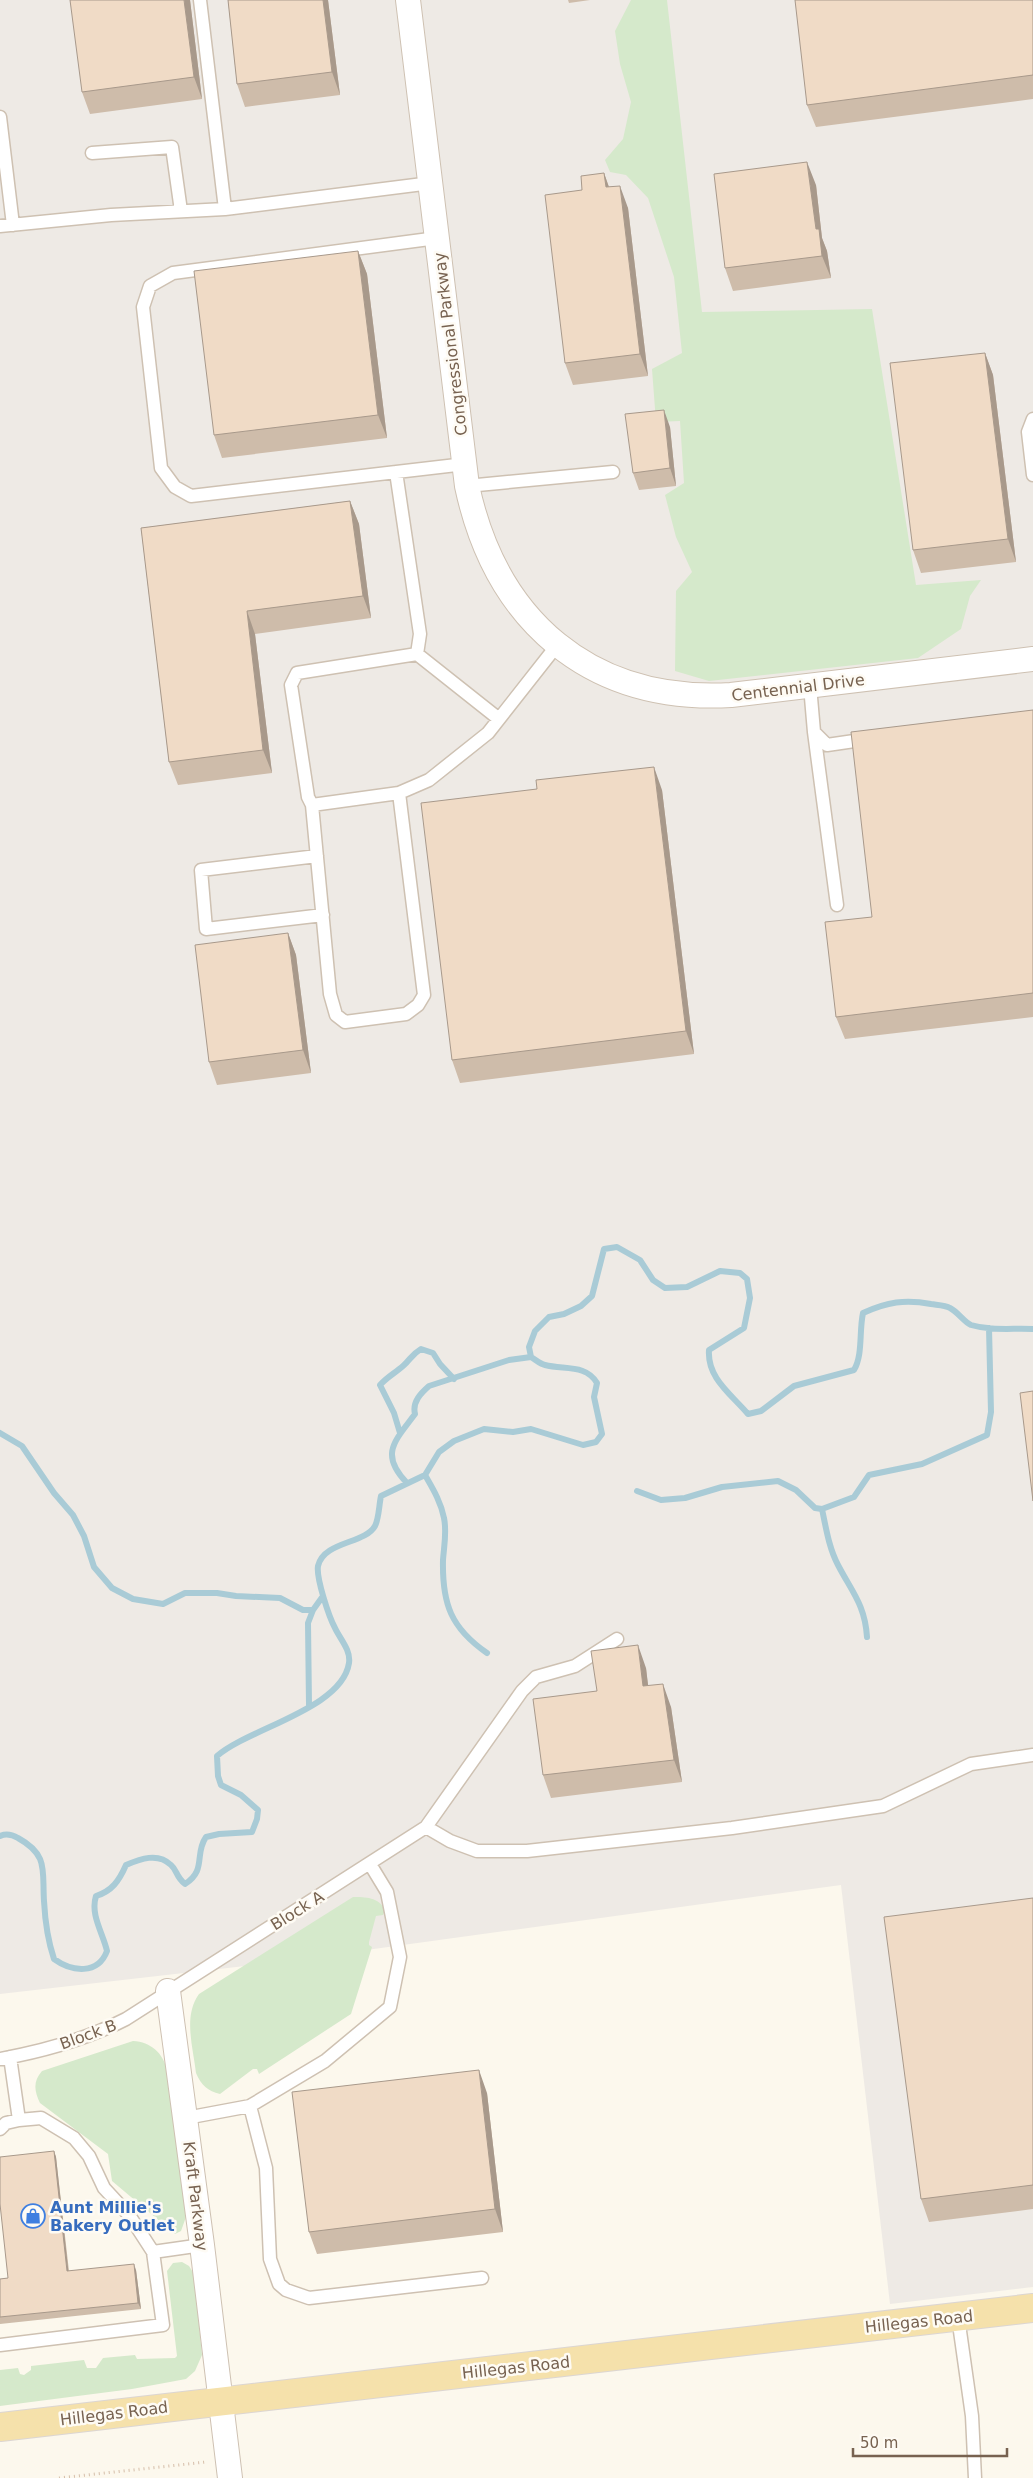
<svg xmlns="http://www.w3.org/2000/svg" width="1033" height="2478" viewBox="0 0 1033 2478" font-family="'DejaVu Sans',sans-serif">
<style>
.industrial{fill:#eeeae5}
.green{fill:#d5e9cb}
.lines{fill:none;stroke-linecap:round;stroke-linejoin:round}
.stream{stroke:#a9cbd6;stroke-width:6}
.lane-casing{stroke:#cec1b2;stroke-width:15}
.street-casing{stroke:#cec1b2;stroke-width:26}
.primary-casing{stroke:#dcd6d2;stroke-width:30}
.path{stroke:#d5bea9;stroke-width:3;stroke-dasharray:1 4;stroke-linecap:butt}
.lane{stroke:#fff;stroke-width:12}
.street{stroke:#fff;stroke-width:24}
.primary{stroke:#f5e1ab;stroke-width:28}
.wall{fill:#cebcaa}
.shaded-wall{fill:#a8998b}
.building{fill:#f0dbc6;stroke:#a8998b}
.labels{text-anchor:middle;stroke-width:5;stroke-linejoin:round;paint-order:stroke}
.street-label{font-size:16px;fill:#776250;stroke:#fefbf4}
.shop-label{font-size:16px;font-weight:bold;fill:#366cbe;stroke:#fefbf4;text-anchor:start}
</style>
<rect width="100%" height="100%" fill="#fcf8ed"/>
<path class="industrial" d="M0,0H1033V2287L890,2304L841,1885L272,1963L0,1994Z"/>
<path class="green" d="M631,0H667L702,312L872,309L916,585L981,580L970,596L961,629L918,658L709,681L675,671L676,591L692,572L676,537L665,495L684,483L680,421L656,422L652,369L682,353L674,277L648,198L626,175L610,172L605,160L623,139L631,102L620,64L615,31Z
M353,1897C365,1897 379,1897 385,1910L383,1915L376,1916L369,1942V1945L372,1947L351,2014L259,2074L257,2069H253L220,2094C208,2091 201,2085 196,2073C193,2047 183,2016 199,1994Z
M133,2041C151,2042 163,2053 167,2070L186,2217L181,2231L175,2234L112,2181L108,2154L40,2103C34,2091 33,2081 42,2071Z
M182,2262L189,2266L194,2274L202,2355L195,2371L186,2379L132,2389L0,2406V2370L18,2368L20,2374L24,2375L31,2370V2366L84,2360L87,2368H96L103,2358L135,2355L137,2359L175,2358L177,2356L167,2271L173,2263Z"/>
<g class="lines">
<path class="stream" d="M0,1433L22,1446L54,1493L73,1515L84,1536L94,1567L112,1588L133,1599L163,1604L185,1593H217L236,1596L280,1598L303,1610H313
M400,1433L394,1413L380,1385C387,1377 395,1373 403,1366C411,1359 411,1355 421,1349L433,1353L440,1364L454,1379
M425,1475C433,1489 441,1502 444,1518C447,1532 444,1546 443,1560C442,1604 451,1628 487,1653
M407,1483C379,1454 395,1441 415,1414C412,1402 421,1393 429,1386L509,1360L531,1357
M637,1491L661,1500L685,1498L722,1487L778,1481L796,1490L815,1508L822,1509L854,1497L869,1475L922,1464L987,1435L991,1412L989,1328
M822,1509C826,1528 829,1548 838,1565C852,1592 865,1605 867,1637
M309,1705L308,1623L313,1610L323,1596
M0,1836C6,1833 13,1835 18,1838C49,1855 42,1871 44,1901C45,1920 48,1941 54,1959C72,1972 98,1975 107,1951C103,1933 90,1915 96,1896C112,1891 119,1881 126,1865C140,1859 158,1852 171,1865C177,1870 176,1877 185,1884C207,1870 194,1854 206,1837L219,1834L252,1832L257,1819L258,1810L241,1795L221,1785L218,1776L217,1756C249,1728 342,1709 349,1663C351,1650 340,1639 335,1628C329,1617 316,1578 318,1566C324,1541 365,1544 375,1526C379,1518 379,1505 381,1496L425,1475L439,1452L454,1441L484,1429L513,1432L531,1429L583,1445L596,1442L602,1434L594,1397L597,1383C586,1364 564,1370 545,1365C540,1364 536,1360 531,1357L529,1347L535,1331L549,1317L564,1314L581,1306L592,1296L604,1249L617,1247L640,1260L653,1280L665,1288L687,1287L720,1271L740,1273L747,1279L750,1298L744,1328L709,1350C707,1378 731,1394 748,1414L761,1411L794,1386L854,1370C863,1355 859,1331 863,1313C887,1302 905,1299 931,1304C937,1305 945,1305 950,1308C958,1312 964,1322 971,1325C991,1331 1012,1328 1033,1329"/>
<g class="lane-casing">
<path id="lane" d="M200,0L225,209L431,183
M0,117L13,225
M92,153L172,147L181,211
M0,226L111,215L225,209
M437,238L173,273L150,286L143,307L161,468L175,487L191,496L465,464
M1033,419L1028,432L1033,475
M396,472L420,634L417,654L297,673L291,685L308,797L312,805L399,793L429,780L488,733L558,644
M467,486L613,472
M417,654L499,719
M810,686L814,732L837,905
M814,732L827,745L868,739
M312,805L330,994L336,1015L345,1022L406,1014L418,1005L424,995L399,793
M317,856L201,870L206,929L323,915
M426,1827L450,1841L477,1851H527L732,1828L883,1806L971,1764L1033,1755
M0,2059C44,2051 87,2039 126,2019L426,1827L522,1691L536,1677L575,1666L617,1639
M250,2106L266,2168L270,2259L279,2284L286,2290L309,2298L482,2278
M186,2118L250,2106L325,2061L390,2007L400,1957L387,1892L370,1864
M19,2120L41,2118L74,2138L89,2156L104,2188L129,2215L153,2252
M0,2129L6,2123L19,2120L10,2057
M958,2317L972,2416L975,2478
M0,2345L163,2325L153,2252L202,2245"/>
</g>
<g class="street-casing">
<path id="street" d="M408,0L467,486C496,621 590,703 731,695L1033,659
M168,1991L202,2245L230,2478"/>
</g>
<g class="primary-casing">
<path id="primary" d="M0,2427L1033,2308"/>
</g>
<path class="path" d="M59,2478L206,2462"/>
<use href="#lane" class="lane"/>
<use href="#street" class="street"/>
<use href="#primary" class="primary"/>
</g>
<path class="wall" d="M190,0L202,99L90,114L82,92Z
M228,0H328L340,95L245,107L237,84Z
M568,0H590L569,3Z
M1033,0V99L816,127L807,105Z
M604,173L609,187L628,208L648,376L573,385L565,363L582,190Z
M816,185L822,238L827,251L831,278L733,291L725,268Z
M358,251L367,274L387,438L222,458L214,435Z
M985,353L993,375L1016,562L921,573L913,550Z
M670,427L676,486L639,490L633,473Z
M350,501L359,524L371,618L255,634L272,773L178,785L169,762L141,528Z
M1033,710V1017L845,1039L836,1017L872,917Z
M537,789L662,790L694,1054L460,1083L452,1060Z
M288,933L296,955L311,1073L217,1085L209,1062Z
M646,1668L648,1686L671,1707L682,1782L551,1798L543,1775L597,1691Z
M1033,1898V2209L929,2222L921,2199Z
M487,2093L503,2232L317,2254L309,2232Z
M54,2151L56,2157L69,2271L136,2270L141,2309L0,2324V2279L8,2278Z"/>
<path class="shaded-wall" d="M184,0H190L202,99L194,77Z
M323,0H328L340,95L332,72Z
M807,162L816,185L822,238L827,251L831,278L822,256L816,229Z
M604,173L612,196L606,187Z
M620,186L628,208L648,376L640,354Z
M358,251L367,274L387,438L378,415Z
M985,353L993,375L1016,562L1008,539Z
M664,410L670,427L676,486L670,468Z
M350,501L359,524L371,618L363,596Z
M247,611L255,634L272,773L263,750Z
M654,767L662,790L694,1054L686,1031Z
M288,933L296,955L311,1073L303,1050Z
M638,1645L646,1668L651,1709L643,1686Z
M663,1684L671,1707L682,1782L674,1760Z
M479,2070L487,2093L503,2232L495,2209Z
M54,2151L56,2157L69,2277L67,2271Z
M134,2264L136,2270L141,2309L138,2303Z"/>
<path class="building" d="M70,0H184L194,77L82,92Z
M228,0H323L332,72L237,84Z
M795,0H1033V75L807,105Z
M807,162L816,229H819L822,256L725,268L714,174Z
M604,173L606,187L620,186L640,354L565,363L545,195L582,190L581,176Z
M358,251L378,415L214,435L194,271Z
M985,353L1008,539L913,550L890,363Z
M664,410L670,468L633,473L625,414Z
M350,501L363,596L247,611L263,750L169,762L141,528Z
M1033,710V993L836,1017L825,922L872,917L851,732Z
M654,767L686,1031L452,1060L421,803L537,789L536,780Z
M288,933L303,1050L209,1062L195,945Z
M1033,1391V1501L1020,1393Z
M638,1645L643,1686L663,1684L674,1760L543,1775L533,1699L597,1691L591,1651Z
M1033,1898V2185L921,2199L884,1917Z
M479,2070L495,2209L309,2232L292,2092Z
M54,2151L67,2271L134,2264L138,2303L0,2317V2279L8,2278L0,2204V2157Z"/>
<defs>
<g id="shop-ring" transform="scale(1.25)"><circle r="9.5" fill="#fefbf4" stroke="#3f7fe0" stroke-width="1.5"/><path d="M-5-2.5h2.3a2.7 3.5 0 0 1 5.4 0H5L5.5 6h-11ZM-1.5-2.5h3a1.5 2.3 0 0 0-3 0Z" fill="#3f7fe0"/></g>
</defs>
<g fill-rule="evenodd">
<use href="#shop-ring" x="33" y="2216"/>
</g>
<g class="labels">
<g class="street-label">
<text transform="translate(450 344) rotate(-97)" y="6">Congressional Parkway</text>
<text transform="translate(798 687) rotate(-7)" y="6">Centennial Drive</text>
<text transform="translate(297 1910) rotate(-32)" y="6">Block A</text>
<text transform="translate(88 2034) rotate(-20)" y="6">Block B</text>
<text transform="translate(196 2196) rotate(83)" y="6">Kraft Parkway</text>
<text transform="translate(919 2321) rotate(-6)" y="6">Hillegas Road</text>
<text transform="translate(516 2367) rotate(-6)" y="6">Hillegas Road</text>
<text transform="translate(114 2413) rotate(-7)" y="6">Hillegas Road</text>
</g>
<g class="shop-label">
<text x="50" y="2213">Aunt Millie's<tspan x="50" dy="18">Bakery Outlet</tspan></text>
</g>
</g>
<path d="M853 2448v8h154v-8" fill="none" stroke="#776250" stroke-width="2.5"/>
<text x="860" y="2448" font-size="15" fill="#776250" stroke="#fefbf4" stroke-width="4" paint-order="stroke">50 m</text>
</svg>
